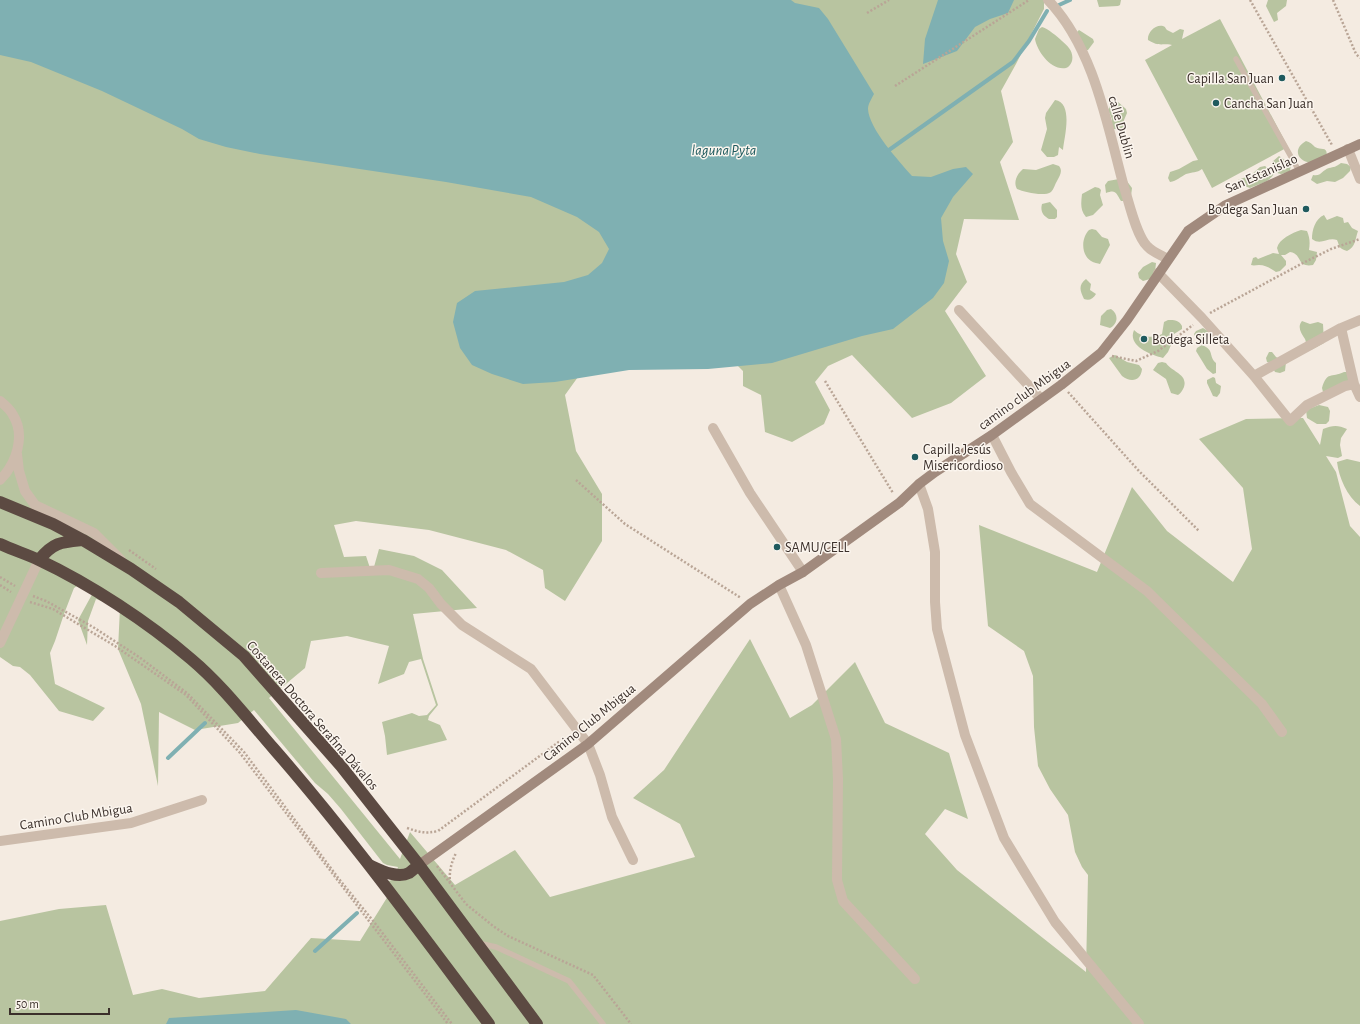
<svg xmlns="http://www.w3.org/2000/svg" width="1360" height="1024" viewBox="0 0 1360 1024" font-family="'Alegreya Sans',sans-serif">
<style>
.green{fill:#b8c4a0}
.water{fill:#7fb0b2}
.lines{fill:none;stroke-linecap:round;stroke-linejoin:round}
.stream{stroke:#7fb0b2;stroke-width:4}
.path{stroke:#b9a596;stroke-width:2.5;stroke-dasharray:2 2;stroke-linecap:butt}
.lane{stroke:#cdbbac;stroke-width:5.5}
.street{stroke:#cdbbac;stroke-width:10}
.secondary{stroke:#a18a7d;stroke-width:10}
.highway{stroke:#5c4a42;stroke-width:12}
.poi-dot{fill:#1f5a5e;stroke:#fbf5ee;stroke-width:1.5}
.labels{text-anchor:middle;stroke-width:3;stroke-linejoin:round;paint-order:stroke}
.poi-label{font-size:14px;fill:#3b302b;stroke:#fbf5ee;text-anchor:start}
.street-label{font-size:14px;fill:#3b302b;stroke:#fbf5ee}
.water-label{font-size:15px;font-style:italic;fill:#1f5a5e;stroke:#fbf5ee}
</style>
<rect width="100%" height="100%" fill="#f4ebe1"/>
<path class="green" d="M0,0H1044V9L1016,64L1001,91L1013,142L1000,162L1019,220L964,219L956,254L967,282L945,311L986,376L951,403L912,418L852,355L828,366L815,382L830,410L824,424L792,442L765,432L761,395L743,386V371L730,358L583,370L565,395L576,451L602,494V541L565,601L545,588L543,570L506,550L429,530L356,521L334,525L344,557L366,556L372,574L379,549L414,556L442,570L477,608L413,614L423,659L438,705L429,716L428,720L440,725L447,740L387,755L385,736L382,722L412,713L419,716L427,715L436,705L421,659L409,662L404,674L378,684L389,646L347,636L311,641L305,668L269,698L400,859L410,832L455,885L515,850L550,897L695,857L680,824L633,798L664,770L750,639L790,718L812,705L855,662L885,723L949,753L968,819L945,809L925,834L957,870L1086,972L1088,875L1082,867L1075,852L1068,815L1050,789L1038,766L1034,727L1033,676L1024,651L988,626L979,525L1097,572L1132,487L1167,531L1233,582L1252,549L1243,488L1199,439L1246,419L1303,418L1320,445L1323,429C1333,425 1338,425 1347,429L1341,438L1340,445L1342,456L1338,458L1326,456L1336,472L1350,526L1360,537V1024H0V921L59,909L106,905L133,995L162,989L199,998L265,991L311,938L360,941L388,896L389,881L394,879L398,867L387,865L383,863L341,809L328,794L315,783L254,710L238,723L195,730L159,712L158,786L141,704L118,649L120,608L96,599L88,621L87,645L78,620L95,589L84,581L74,588L64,614L55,641L50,653L55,684L105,708L93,721L59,711L30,675L20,667L13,666L0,657Z
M1097,0H1121L1120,5L1118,6L1099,7Z
M1268,0H1287L1286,6L1277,13L1278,20L1274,22L1266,6Z
M1220,19L1288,147L1212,188L1202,169C1197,173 1192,172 1186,174C1180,177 1177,181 1170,182L1168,178L1170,172L1179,169L1193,161L1198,160L1145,60L1172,45C1161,43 1159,47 1148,40C1147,33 1155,24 1163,26C1166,27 1165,28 1167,30C1169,31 1171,32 1173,33L1180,29L1184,30L1182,39Z
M1042,27C1047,28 1058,37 1062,41C1068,46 1074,52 1072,61C1071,64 1069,67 1066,68C1051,71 1037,51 1035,39L1039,29Z
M1079,30L1093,39L1094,42L1088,50H1085L1077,32Z
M1055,100C1074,103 1064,138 1063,150L1059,147L1058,155L1054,157H1047L1041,150L1047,129L1045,118L1046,113Z
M1118,102L1126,109L1127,113L1124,120V127L1120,129H1113L1111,123L1112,119L1108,110L1111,104Z
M1306,141C1310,142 1312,144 1315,147C1322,151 1329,145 1326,159C1320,160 1312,163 1307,162C1295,158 1295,147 1306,141Z
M1279,156L1291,164L1290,171C1280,175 1281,175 1272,170V162Z
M1341,163L1347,164L1351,167L1350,171L1343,178L1335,182L1327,181L1317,184L1311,180L1313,175C1321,177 1322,170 1329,168C1334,167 1336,167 1341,163Z
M1053,164L1059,166C1063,171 1060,175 1057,181C1055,184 1054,189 1051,192C1044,197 1024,192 1017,189C1013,182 1017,174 1023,169L1036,170Z
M1265,166L1274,173C1270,183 1258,184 1250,188L1239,184L1238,180L1251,175L1260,167Z
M1119,179L1126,180L1132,188L1131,196L1125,201H1121C1116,193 1116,189 1106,193L1105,185L1108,181Z
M1095,187L1099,188L1101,190L1100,195L1103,205L1093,215L1086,217C1080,210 1081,203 1082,194Z
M1050,202L1057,210V217L1055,219H1049C1043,216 1040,211 1042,204Z
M1324,215L1327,220L1337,216L1343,218L1344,223L1348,222L1352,228L1358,231C1355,239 1356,247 1347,251C1338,248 1340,247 1337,240C1327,237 1321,246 1312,239C1312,230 1315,219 1324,215Z
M1092,229L1096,230L1102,237L1108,239L1110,245L1100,264C1098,263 1094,263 1091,261C1081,255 1081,238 1089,230Z
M1301,230L1307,231C1310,238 1310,243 1309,250L1317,252L1316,260L1313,265C1296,268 1303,254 1290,252L1285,255H1281L1286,261V265L1280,271L1276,272C1270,268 1265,265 1259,265C1256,265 1254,266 1251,265L1253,258L1256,257L1258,259L1273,253L1279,254L1277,248C1279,239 1292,233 1301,230Z
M1152,262L1156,263L1155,272L1150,279L1143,281L1139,278L1138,273L1143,267Z
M1086,279L1091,284L1090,290L1096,294C1093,299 1089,301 1084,299C1080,291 1078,285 1086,279Z
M1111,309C1119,314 1118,324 1110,328L1100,325L1101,316L1107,310Z
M1168,320C1174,320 1179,320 1182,326V329L1174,334L1172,337L1171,345L1168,352L1163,358C1151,355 1127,346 1134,330C1141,337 1153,339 1162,334L1164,322Z
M1302,321L1310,324L1318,322L1323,324L1324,343L1311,350L1307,348C1306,345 1306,341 1305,339C1301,333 1297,327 1302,321Z
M1203,328L1211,333L1212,337L1205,343C1199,341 1196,340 1194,334L1196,331Z
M1202,345C1215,350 1208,356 1216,363V373L1213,374L1207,369L1196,351L1197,348Z
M1269,352H1272L1276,357L1286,362L1285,371L1280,373L1275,372L1270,363L1267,362L1266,358Z
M1115,355L1127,362L1139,365L1142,369C1141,381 1131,383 1122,376L1109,358Z
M1162,362L1166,363C1172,372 1188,374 1184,387C1182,391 1181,393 1178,395L1171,393L1166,379L1153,370L1158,363Z
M1344,372H1347L1350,380L1323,392L1322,388C1327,371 1331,378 1344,372Z
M1213,377L1215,378L1216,383L1221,386L1220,393L1217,397L1213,396L1207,383V380Z
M1319,405L1328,407L1330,411L1329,421L1326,424H1317L1307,418L1306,410Z
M1347,459L1360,462V506C1347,496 1339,478 1337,462Z"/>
<path class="water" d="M0,0H791L795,3L819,8L828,19L874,94C872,98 868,104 868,109C869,129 899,161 912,176L931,177L953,169L966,167L973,174L953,197L941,218L943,241L949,261L944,283L933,298L893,329L862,336L772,363L708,369L629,370L555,382L523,384L492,374L472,365L460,348L453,322L457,303L475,291L564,282L588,275L602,263L609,249L599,232L577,217L531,197L446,182L260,154L226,147L199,139L182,129L102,91L31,62L0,55Z
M938,0H1014L1008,13L990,19L975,27L957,51L923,64L925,39Z
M296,1010L346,1019L351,1024H166L169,1018Z"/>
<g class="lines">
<path class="stream" d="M1059,5L1070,0
M889,150L1013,62L1029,41L1047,11
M168,758L205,723
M315,951L357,913"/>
<path class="path" d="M1250,0L1332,145
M1333,0L1356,54L1360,58
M867,13L889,0
M895,86L1029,0
M1210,313L1301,264L1331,249L1360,239
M1112,356L1136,361L1158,351L1193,325
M825,381L893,493
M1068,392L1138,470L1199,531
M576,480L625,524L741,598
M129,550L156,569
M0,577L15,586
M0,585L11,592
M33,596L46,601L93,627L139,657L187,693L244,752L339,879L374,922L452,1024
M30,602L53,609L115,646L186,695L240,753L448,1024
M407,828C419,832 425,834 438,831L560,741
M437,866L466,904L493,926L508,936L593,975L631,1024
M450,883C449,872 451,863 456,853"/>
<path class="lane" d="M1236,59L1299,171
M478,943L496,947L569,981L603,1024"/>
<path class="street" d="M1048,0C1094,48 1107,124 1124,187C1129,202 1136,235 1147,246C1152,252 1161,255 1168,259
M1348,149L1360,179
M1158,273L1202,318L1254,376L1290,421L1307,405L1345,386L1354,384
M959,310L1041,399
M1341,328L1354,384L1360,397
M1254,376L1341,328L1360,320
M0,401C5,405 10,409 13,415C26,436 16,464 0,480
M713,428L750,493L803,572
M992,435L1011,472L1030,504L1147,591L1262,704L1282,732
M17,454L19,471L25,491L35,505L94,533L121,560
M919,484L928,509L935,552V602L937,629L965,735L1004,838L1055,922L1139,1024
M321,573L389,570L418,579L429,588L441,604L462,625L531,669L588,744L600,775L612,817L633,860
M779,585L806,645L836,739L838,779L837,880L843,901L915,979
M0,643L39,560
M0,841L131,823L202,800"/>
<path class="secondary" d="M419,865L588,744L750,604L779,585L803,572L899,503L919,484L935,472L992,435L1061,385L1101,353L1127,320L1188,231L1226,205L1360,144"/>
<path class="highway" d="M0,502L53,524L83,540L131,569L179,602L244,656L341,766L419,865L537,1024
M0,544C13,550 26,554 39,560C90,584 148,622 191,659C222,685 247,718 274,749C350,836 419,931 489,1024
M39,560C53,542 62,542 83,540
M369,865C380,870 397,879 409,873C412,871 416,867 419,865"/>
</g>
<g class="poi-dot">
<circle cx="1282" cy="78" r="4"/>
<circle cx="1216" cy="103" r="4"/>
<circle cx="1306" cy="209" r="4"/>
<circle cx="1144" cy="339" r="4"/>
<circle cx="915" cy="457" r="4"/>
<circle cx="777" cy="547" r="4"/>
</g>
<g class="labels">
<g class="poi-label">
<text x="1274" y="83" text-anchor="end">Capilla San Juan</text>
<text x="1224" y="108">Cancha San Juan</text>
<text x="1298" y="214" text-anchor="end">Bodega San Juan</text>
<text x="1152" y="344">Bodega Silleta</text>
<text x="923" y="454">Capilla Jesús<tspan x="923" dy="16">Misericordioso</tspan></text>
<text x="785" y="552">SAMU/CELL</text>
</g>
<g class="street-label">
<text transform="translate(1122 127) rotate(74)" y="5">calle Dublin</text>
<text transform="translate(1261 173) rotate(-24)" y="5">San Estanislao</text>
<text transform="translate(1024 394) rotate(-36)" y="5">camino club Mbigua</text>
<text transform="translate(313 715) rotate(49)" y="5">Costanera Doctora Serafina Dávalos</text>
<text transform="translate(589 722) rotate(-39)" y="5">Camino Club Mbigua</text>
<text transform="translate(76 816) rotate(-9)" y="5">Camino Club Mbigua</text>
</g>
<g class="water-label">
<text x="724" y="155">laguna Pyta</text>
</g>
</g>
<path d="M10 1008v6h99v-6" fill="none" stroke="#3b302b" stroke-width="2"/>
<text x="16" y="1008" font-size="12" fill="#3b302b" stroke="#fbf5ee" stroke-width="3" paint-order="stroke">50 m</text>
</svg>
